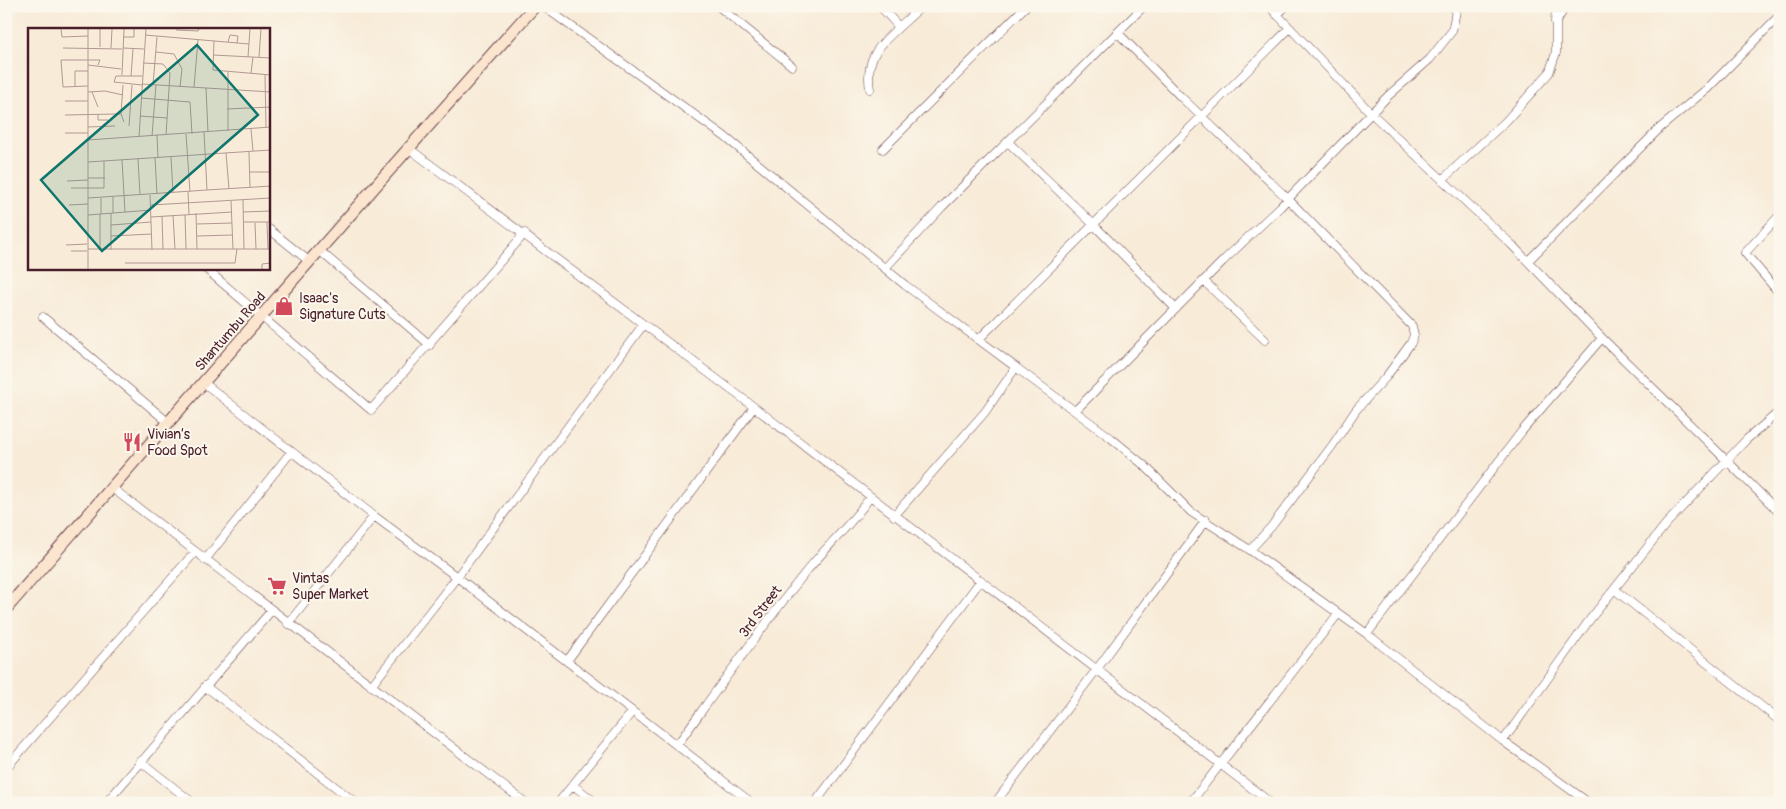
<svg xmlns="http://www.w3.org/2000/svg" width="1786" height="809" viewBox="0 0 1786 809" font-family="Pangolin,sans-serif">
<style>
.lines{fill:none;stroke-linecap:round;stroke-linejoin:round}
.street-casing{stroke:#643e45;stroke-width:9}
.secondary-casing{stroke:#643e45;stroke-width:13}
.street{stroke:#fff;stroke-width:8}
.secondary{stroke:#fce5cf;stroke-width:11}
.labels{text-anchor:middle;stroke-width:4;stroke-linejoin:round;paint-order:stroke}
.poi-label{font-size:14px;fill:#4a1f2b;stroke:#fbf7ec;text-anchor:start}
.street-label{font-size:14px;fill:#4a1f2b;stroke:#fbf7ec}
.inset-road{fill:none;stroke:#b29993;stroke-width:1}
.view{fill:#0f766e;fill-opacity:0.15;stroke:#0f766e;stroke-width:2.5}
.inset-edge{fill:none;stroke:#4a1f2b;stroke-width:2.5}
</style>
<rect width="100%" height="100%" fill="#fbf7ec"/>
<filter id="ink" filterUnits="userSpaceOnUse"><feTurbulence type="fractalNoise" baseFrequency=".02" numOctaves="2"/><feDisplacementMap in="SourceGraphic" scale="10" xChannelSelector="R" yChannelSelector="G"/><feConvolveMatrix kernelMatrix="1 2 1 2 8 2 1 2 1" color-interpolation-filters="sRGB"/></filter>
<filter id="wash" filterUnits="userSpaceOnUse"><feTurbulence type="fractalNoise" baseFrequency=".0096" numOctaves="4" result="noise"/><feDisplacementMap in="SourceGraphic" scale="20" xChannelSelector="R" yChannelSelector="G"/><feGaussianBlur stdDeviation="1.12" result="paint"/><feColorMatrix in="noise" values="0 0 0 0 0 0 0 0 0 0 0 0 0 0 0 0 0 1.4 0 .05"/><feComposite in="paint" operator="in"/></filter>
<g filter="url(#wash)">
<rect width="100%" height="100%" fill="#f8ebd8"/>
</g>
<g filter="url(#ink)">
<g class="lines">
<g class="street-casing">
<path id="street" d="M543,6L724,136L905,285L1111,438L1145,466L1191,512L1250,550L1367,634L1503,741L1589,803
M718,6L792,66
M1269,6L1371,113L1511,244L1602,338L1522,431L1367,634
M1277,15L1286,6
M1555,22L1556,6
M899,27L922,6
M1118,33L1180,96L1288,199L1412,326L1414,335L1411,343L1386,377L1356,410L1332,446L1271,527L1250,550
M870,89C865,59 878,46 899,27L880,6
M1009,143L1093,224L1176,309
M407,147L754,407L1271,803
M883,149L1026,6
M1442,180L1506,121L1549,73L1556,53V22L1566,6
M1780,215L1745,253L1780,294
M269,229L310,262
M320,251L430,345
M1528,261L1660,128L1708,88L1780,15
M885,268L942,207L1144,6
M206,269L371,410L525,233
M1204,281L1265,340
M43,317L169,423
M1602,338L1780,513
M979,339L1290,28
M204,383L374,516L457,577L752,803
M1075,411L1223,261L1280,207L1388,96L1430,59L1452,31L1457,6
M112,488L526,803
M894,516L985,412L1016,367
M205,560L291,452
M1615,590L1780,721
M288,624L374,516
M567,661L754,407
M205,686L356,803
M371,686L457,577L643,325
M1503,741L1588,622L1666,524L1747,439L1780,411
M677,745C719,687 760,629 805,573C826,547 851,525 870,497
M140,761L193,803
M6,768L195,552
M573,785L596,803
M6,799L11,803
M106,803L271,611
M558,803L632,712
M815,803L981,580
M995,803L1097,669L1206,520
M1190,803L1338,614"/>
</g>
<g class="secondary-casing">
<path id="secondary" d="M6,609C182,407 357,205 535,6"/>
</g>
<use href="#street" class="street"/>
<use href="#secondary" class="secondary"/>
</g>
</g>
<defs>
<g id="shop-bare" transform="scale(1.5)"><path d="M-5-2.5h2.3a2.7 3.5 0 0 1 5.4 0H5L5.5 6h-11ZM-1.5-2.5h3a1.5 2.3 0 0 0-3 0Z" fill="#d1495b" stroke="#fbf7ec" stroke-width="2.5" paint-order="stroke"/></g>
<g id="restaurant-bare" transform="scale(1.5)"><path d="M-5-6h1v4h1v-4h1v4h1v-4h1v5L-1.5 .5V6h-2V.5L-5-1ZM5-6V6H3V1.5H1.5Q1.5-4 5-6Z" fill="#d1495b" stroke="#fbf7ec" stroke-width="2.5" paint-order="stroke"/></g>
<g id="supermarket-bare" transform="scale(1.5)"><path d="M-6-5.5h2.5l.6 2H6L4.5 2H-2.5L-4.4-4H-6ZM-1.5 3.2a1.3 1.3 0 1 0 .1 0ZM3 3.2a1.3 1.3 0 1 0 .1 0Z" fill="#d1495b" stroke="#fbf7ec" stroke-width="2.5" paint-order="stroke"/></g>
</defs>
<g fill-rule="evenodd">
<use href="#shop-bare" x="284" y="306"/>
<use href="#restaurant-bare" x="132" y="442"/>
<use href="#supermarket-bare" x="277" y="586"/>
</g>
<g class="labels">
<g class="poi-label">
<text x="299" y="303">Isaac's<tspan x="299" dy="16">Signature Cuts</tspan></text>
<text x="147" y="439">Vivian’s<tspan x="147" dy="16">Food Spot</tspan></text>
<text x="292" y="583">Vintas<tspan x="292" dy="16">Super Market</tspan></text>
</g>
<g class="street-label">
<text transform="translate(230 331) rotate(-49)" y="5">Shantumbu Road</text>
<text transform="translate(760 611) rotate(-53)" y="5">3rd Street</text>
</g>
</g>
<g transform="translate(28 28)">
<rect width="242" height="242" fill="#f8ebd8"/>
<path class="inset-road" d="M33,1L34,9L60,8M148,2L170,3L171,1M117,7L221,16M95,9H106V1M186,13L185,42L243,47M200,14L202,7L210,8L209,15M72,19V1M35,20L94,21M83,20L84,1M95,20L116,21M128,24L146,26L154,41L152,59M185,27L243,30M220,29L222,1M231,29L233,1M115,35L135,36L142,45L138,107M60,37L93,41M200,44V103M223,45L225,29M94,47L96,1M237,47L238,99M103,48L105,21M114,56L178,60L180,104M114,57L86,54L88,48H114M125,57L129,9M60,58L35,59L33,32H72L70,37M47,59V43H60M166,59L170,12M178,60L243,64M60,64L77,63L95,67M64,64L70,79M113,70L162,74L164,106M37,73H60M199,81L243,79M70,86V92H80M93,86L95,57M37,87L88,86H93L96,94M112,88L139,90M101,98L104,57M60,99L87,98M223,101L225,123M37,105H60M158,106L162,164M129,107L130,130M124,108L128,57M111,109L118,1M60,112L243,99M221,124L222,160M198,125L201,161M143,129L145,165M127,130L129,166M110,131L112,167M94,132L97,184M60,134L243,122M221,144H243M60,150H77M39,153L60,152M43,160H76V133M179,162L243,158M160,164L161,186M122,167L124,222M85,169V185M60,170L179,162L176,104M73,170V186M215,172L216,221M203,173L205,221M41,177L60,176M123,177L243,170M215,184L243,183M83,185V222M168,185L169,221M60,187L123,182M145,187L147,221M157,187L158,221M134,188L135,221M123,189L204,184M215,194H243M239,194L240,221M227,195L228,221M169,196L204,195M83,197L123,194M83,208L124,206M169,208L205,207M38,217L59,216M60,221H243M72,222V186M43,223H59M97,235H207L209,221M60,242V1M234,242V236L243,235"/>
<path class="view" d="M169,17L230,87L74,223L13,152Z"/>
<rect width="242" height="242" class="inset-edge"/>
</g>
<rect width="1786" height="809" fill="none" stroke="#fbf7ec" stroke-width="25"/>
</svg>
